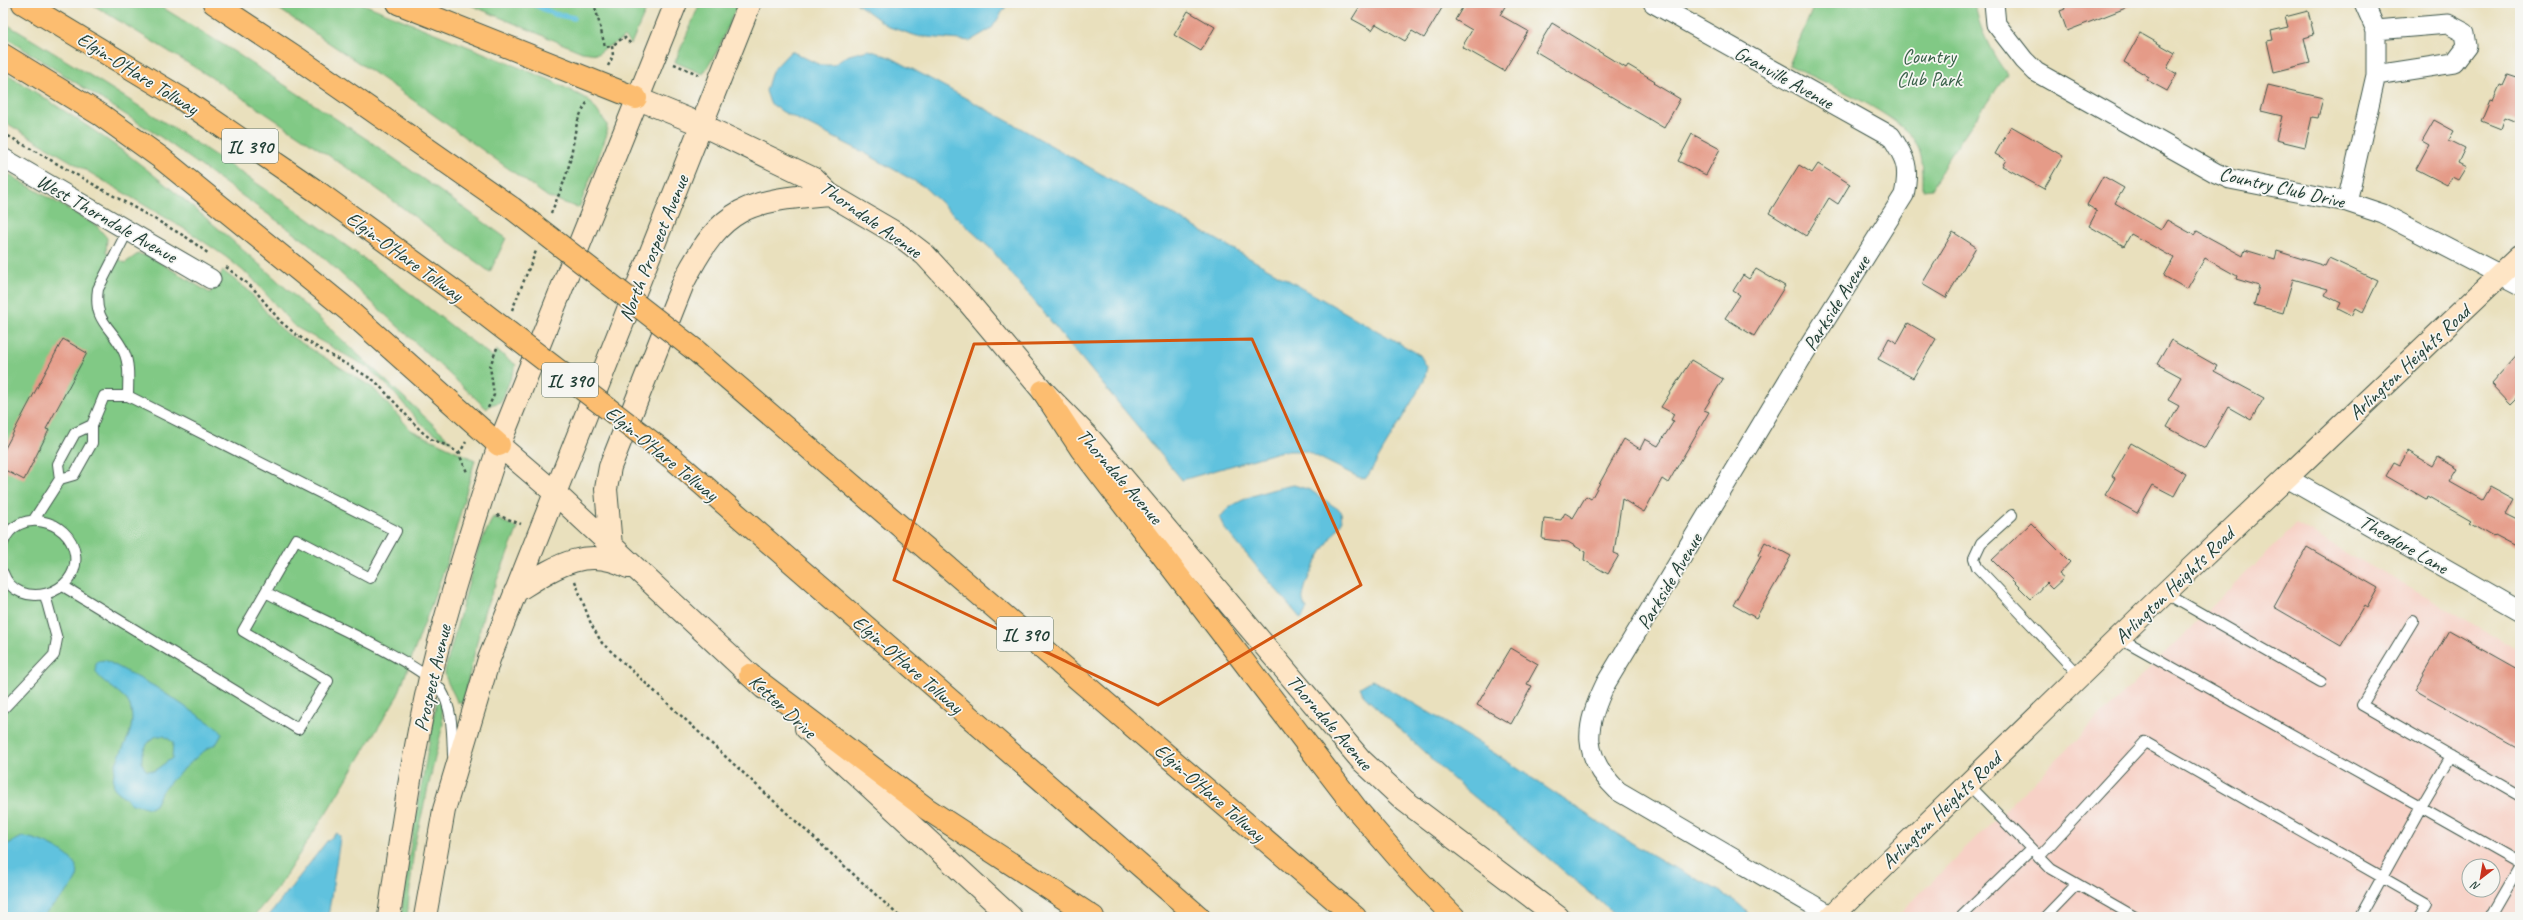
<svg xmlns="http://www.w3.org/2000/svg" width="2523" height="920" viewBox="0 0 2523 920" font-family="Caveat,sans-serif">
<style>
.built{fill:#f7d1c6;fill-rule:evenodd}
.green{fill:#81c985;stroke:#50835c}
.water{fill:#60c2de;stroke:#408089;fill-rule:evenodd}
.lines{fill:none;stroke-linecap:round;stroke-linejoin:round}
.stream{stroke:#60c2de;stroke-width:5.5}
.building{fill:#e59b88}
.lane-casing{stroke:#3d5549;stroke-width:12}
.street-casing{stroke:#3d5549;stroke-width:21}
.secondary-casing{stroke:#3d5549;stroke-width:24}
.highway-casing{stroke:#3d5549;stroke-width:24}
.path{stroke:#3d5549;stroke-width:2.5;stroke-dasharray:3 3;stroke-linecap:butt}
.lane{stroke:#fff;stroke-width:10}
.street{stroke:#fff;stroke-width:19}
.secondary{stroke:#fee5c5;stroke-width:22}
.highway{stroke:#fcbd6f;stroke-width:22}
.highway-bridge-casing{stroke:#3d5549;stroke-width:24;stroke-linecap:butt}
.highway-bridge{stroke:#fcbd6f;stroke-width:22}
.marked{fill:none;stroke:#d45610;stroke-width:3;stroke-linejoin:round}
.labels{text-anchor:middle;stroke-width:3.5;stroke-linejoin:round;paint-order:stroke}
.shield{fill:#f6f6f2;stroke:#60746d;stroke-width:1}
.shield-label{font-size:19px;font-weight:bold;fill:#1f3d34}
.park-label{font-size:20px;fill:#386048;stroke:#f6f6f2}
.street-label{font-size:20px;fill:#1f3d34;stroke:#f6f6f2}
</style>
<rect width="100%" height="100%" fill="#f6f6f2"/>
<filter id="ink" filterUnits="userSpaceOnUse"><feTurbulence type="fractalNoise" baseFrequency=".025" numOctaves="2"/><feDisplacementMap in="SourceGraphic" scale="8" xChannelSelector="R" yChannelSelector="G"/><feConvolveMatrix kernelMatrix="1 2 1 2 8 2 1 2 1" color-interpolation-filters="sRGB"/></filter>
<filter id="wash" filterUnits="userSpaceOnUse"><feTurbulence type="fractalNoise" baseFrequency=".012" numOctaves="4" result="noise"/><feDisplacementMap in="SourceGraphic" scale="16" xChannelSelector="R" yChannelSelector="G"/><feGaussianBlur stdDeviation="0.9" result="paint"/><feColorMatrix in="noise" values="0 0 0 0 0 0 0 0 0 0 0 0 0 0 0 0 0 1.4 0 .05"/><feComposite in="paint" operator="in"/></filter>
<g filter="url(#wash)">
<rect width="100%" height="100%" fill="#e9e0bd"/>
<path class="built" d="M2296,524L2520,650V917H1896ZM2469,866H2493V890H2469Z"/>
<path class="green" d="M90,3H155L230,49L368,140L506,238L490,272L358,175L217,81Z
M270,3H361L550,80L589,100L607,124V134L579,208L548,197L399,90Z
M466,3H649L631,44L624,37C616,44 606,46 598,54L582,52Z
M700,3H738L717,52L703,74L675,62Z
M1815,3H1975C1978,27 1992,55 2007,74L1949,157L1932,189L1923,190C1923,174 1924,160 1917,145C1902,114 1820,81 1789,65Z
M3,22C132,100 258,180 378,269C417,298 454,329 493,357L496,350L516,365L501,402L490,405L487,409L308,243L162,138L3,36Z
M3,71C51,103 100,132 145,168C253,253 351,349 452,442L430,431L421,424L389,387L367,367L294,326L252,278L226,257L188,231L3,121Z
M3,171L97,226L107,238L106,252L125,263L138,254L149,256L210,293L223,271L248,290L276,324L289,335L373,388L411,430L475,460L447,562L398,695L326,813L278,887L253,917H3Z
M493,517L518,528L484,612L463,702H457C454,692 444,680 445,670L478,549Z
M437,699L441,705L443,724L414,847L407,917H401L408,860Z"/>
<path class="water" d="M856,3H1008L992,28L970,41L917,36L889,27Z
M869,50L892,58L1015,125L1420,355L1427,367L1424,381L1369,474L1365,479L1358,477L1306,451H1282L1182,480L991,249L923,186L863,152L783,112L770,103L766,91L772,71L791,51L820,65H833L849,55Z
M1294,485L1310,490L1341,511L1342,522C1327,544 1307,571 1303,597C1302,601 1305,606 1307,609L1301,619L1225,529L1220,519C1227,500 1275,488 1294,485Z
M105,660L154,686L219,729L222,734L217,743L201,753L173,779L162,791L155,805L150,808L132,804L114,788C108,755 140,739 130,706C124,689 85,678 98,661ZM157,736H164L173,742L172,758L154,771L146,770C136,759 146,741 157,736Z
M1372,680C1399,695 1426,710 1453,727C1525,771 1593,822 1667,864C1682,872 1747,901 1749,917H1619L1453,779L1364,696L1360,687Z
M337,833L340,836L339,845L328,917H268L327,841Z
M22,837C38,837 84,857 77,877C71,892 52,905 42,917H3V852L8,844Z"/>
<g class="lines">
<path class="stream" d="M532,3L554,14L574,18"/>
</g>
<g id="blocks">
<path class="building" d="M1362,3H1445L1424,38L1412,31L1405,41L1376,24L1372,30L1352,19Z
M1465,3H1507L1500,15L1528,31L1504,71L1462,47L1472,30L1455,20Z
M2063,3H2136V4L2067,31L2060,11L2065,9Z
M1188,11L1215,27L1201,51L1174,35Z
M2308,11L2314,35L2304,38L2310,63L2274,72L2267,41L2273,40L2271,31L2288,27L2285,17Z
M1552,23L1626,68L1628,65L1655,81L1653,83L1680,99L1664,128L1535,51Z
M2140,33L2175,53L2167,68L2177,74L2167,91L2147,80L2149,77L2124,62Z
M2508,75L2520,79V123L2505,117L2501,129L2481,121L2490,100L2493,101L2500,85L2503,86Z
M2268,85L2323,98L2318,118L2312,117L2305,147L2276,140L2282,116L2261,111Z
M2434,120L2454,131L2449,140L2465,148L2458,163L2466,167L2458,180L2452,177L2447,185L2416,169L2429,145L2422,141Z
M2011,126L2063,156L2044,189L2002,166L2006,160L1995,154Z
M1692,134L1720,149L1706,175L1678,161Z
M1818,164L1850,184L1838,204L1829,198L1806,236L1769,213L1799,165L1812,173Z
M2103,176L2124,188L2115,203L2161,230L2167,220L2194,235L2197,231L2243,256L2245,250L2275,259L2277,251L2325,266L2329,258L2378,281L2363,312L2356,308L2352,316L2338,309L2341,303L2325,295L2328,289L2293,279L2283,313L2254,305L2259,286L2236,279L2237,276L2205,258L2187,289L2164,276L2174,258L2131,234L2124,246L2089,226L2097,211L2087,205Z
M1953,232L1976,247L1946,298L1922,284Z
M1756,269L1785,286L1754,336L1725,318L1740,295L1733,291L1743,275L1749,279Z
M1908,323L1936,339L1913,378L1878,359L1889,338L1897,343Z
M63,339L87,353L46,429L49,430L24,480L3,469V452Z
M2171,340L2217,366L2214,371L2264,398L2251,420L2228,407L2205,448L2167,427L2179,406L2168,400L2181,377L2157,364Z
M2520,351V394L2510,404L2491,384Z
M1691,360L1723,379L1704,410L1709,412L1668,483L1662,479L1644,512L1622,499L1614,553L1619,555L1608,574L1584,560L1585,552L1568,542L1542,539L1544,518L1561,520L1565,513L1573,518L1586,496L1591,499L1624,439L1640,449L1645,439L1658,446L1674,421L1671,420L1674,414L1661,407Z
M2131,443L2186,474L2174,496L2153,485L2137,513L2105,495L2115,478L2112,476Z
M2408,451L2433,466L2438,457L2458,469L2450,482L2482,500L2490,486L2514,499L2506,514L2520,521V548L2495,535L2493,537L2469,523L2471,521L2427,496L2426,499L2386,476L2394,462L2400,465Z
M2031,523L2070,562L2059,574L2064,578L2052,589L2046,583L2031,599L1992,560Z
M1765,542L1791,556L1756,618L1733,605L1761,556L1758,555Z
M2307,547L2378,588L2367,608L2364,606L2341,646L2274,607Z
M2449,630L2520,670V749L2415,690Z
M1511,648L1538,664L1527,684L1532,686L1511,724L1477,705Z"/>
</g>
</g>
<g filter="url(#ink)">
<use href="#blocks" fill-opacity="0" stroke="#3d5549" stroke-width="1"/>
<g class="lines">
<g class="lane-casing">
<path id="lane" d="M128,230L98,289C93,323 112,326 124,352C130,365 128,382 128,396
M60,479L74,475L92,443V425L104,396H128L396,531L370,578L296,539L243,631L328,681L298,729L63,586
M2012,515L1981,543L1974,558L1977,567L2080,676
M33,521L60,479L58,464L75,433L92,425
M3,543C16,507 70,518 75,554C81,595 17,612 3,573
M267,593C301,610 425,664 441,690C453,710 452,734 453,755
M2165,593L2321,682
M2413,621L2362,705L2520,796
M2120,638L2421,807L2451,756
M3,709L54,655L57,639L45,595
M1968,784L2051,869L2135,917
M2039,857L2145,742L2427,903L2419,917
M1961,917L2031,849
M2045,917L2077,884
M2360,917L2421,807L2520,863
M2490,917L2520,865"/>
</g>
<g class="street-casing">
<path id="street" d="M1653,3L1891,136C1906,159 1910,167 1904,195L1804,354L1606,683C1584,728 1581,755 1618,791L1832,916
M1994,3L1996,24L2024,60L2036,72L2216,173L2230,179L2347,202L2383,214L2520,285
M2376,75L2454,63L2467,46L2465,33L2448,24L2376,30
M3,158L211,279
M2347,202L2376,75V30L2364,3
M2287,478L2520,611"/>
</g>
<g class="secondary-casing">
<path id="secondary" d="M636,98L702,125L814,179L829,194L899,235L925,255L969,303L1043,391L1092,441L1361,760L1405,801L1558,917
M499,445L555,493L764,688
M611,546L606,489L610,467L684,281C723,205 747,201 829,194
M515,592C552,569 585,544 628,567
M806,728L1011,917
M389,917C400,837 412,757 430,678C449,599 474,522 499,445L676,3
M425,917L444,810L489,659L750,3
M1831,917L2165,593L2520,256"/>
</g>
<g class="highway-casing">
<path id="highway" d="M23,3L182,99L319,193L469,302
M214,3L300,60L512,208
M398,3L636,98
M3,55L101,115L161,158L349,311L499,445
M695,350L1355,917
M1043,391L1081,449L1358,811L1416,878L1454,917
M671,457L1199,917
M750,675L927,809L1093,917"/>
</g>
<path class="path" d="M592,3L596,10L605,47L612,46
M674,64L700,75
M608,66L613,56L612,46L624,37L631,44
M3,133L186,237L209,254
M551,213C559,194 568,175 571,155C576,131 574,121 589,100
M226,267L253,288L281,322L298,336L375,381L421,431L431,439L450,447L459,454L467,472
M512,310L536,251
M488,408L494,395L490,366L497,348
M459,454L466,442
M497,515L521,524
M575,581L591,624L602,643L900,917"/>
<use href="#lane" class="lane"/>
<use href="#street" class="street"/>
<use href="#secondary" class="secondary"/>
<use href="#highway" class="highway"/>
<g class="highway-bridge-casing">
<path id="highway-bridge" d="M512,208L695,350
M469,302L671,457"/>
</g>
<use href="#highway-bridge" class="highway-bridge"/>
</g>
</g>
<path class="marked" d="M1252,339L1361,585L1158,705L894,580L974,344Z"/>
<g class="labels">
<g class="shield">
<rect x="222" y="129" width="56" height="34" rx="3"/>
<rect x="542" y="363" width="56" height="34" rx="3"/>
<rect x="997" y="617" width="56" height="34" rx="3"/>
</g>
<g class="shield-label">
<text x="250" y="153">IL 390</text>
<text x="570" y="387">IL 390</text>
<text x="1025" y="641">IL 390</text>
</g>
<g class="park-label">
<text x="1929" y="63">Country<tspan x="1929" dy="23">Club Park</tspan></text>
</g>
<g class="street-label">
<text transform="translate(138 73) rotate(32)" y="7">Elgin-O'Hare Tollway</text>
<text transform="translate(1784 77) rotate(29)" y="7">Granville Avenue</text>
<text transform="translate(2282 187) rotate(13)" y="7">Country Club Drive</text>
<text transform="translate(107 218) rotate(30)" y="7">West Thorndale Avenue</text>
<text transform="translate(871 219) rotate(35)" y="7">Thorndale Avenue</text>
<text transform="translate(653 248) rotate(-68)" y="7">North Prospect Avenue</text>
<text transform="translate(405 256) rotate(36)" y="7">Elgin-O'Hare Tollway</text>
<text transform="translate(1836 303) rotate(-58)" y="7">Parkside Avenue</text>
<text transform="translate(2409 362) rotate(-43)" y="7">Arlington Heights Road</text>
<text transform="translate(662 453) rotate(39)" y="7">Elgin-O'Hare Tollway</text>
<text transform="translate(1120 476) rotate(49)" y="7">Thorndale Avenue</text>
<text transform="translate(2404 544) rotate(30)" y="7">Theodore Lane</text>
<text transform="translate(1669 581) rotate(-59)" y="7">Parkside Avenue</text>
<text transform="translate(2174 585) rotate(-44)" y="7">Arlington Heights Road</text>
<text transform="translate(908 664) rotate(41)" y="7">Elgin-O'Hare Tollway</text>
<text transform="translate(432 678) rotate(-77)" y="7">Prospect Avenue</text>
<text transform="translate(783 706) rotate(43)" y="7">Ketter Drive</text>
<text transform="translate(1330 722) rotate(49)" y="7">Thorndale Avenue</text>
<text transform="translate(1210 792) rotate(41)" y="7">Elgin-O'Hare Tollway</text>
<text transform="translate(1941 810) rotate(-44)" y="7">Arlington Heights Road</text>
</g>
</g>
<rect width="2523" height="920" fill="none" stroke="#f6f6f2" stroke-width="16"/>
<g transform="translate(2481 878) rotate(211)"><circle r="19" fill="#f6f6f2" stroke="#a0aca6"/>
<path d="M0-3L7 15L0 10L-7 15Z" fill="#c8321e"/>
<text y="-6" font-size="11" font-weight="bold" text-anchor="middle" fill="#1f3d34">N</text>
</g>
</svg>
